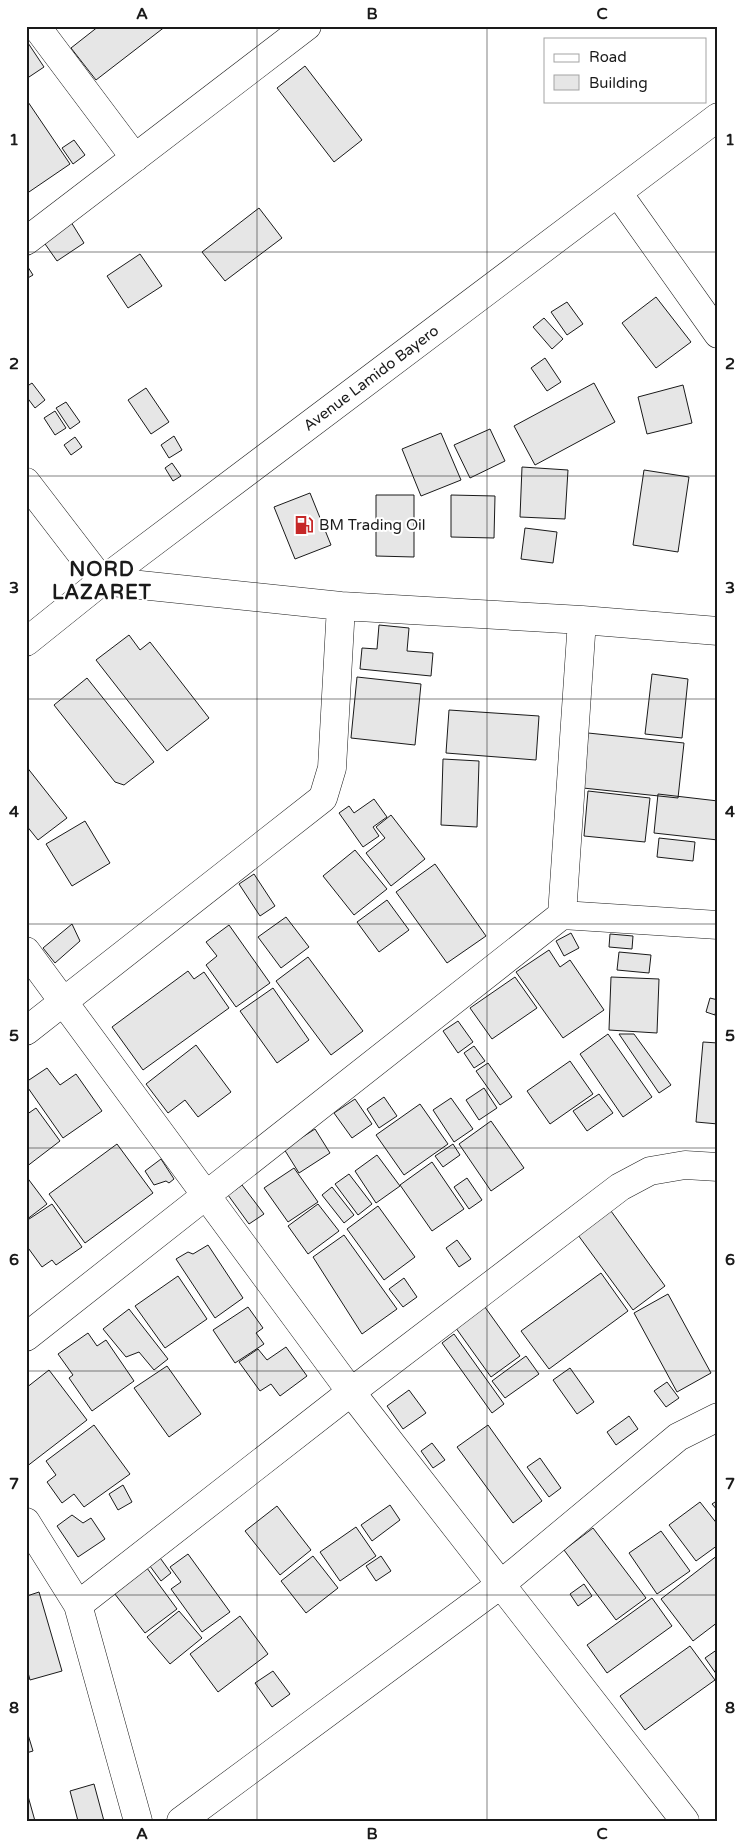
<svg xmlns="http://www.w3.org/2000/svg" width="744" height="1847" viewBox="0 0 744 1847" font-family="'Varela Round',sans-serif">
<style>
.building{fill:#e6e6e6;stroke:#1a1a1a}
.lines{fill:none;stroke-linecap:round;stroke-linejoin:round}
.minor-casing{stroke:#1a1a1a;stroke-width:29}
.tertiary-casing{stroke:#1a1a1a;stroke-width:29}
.minor{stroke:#fff;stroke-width:28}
.tertiary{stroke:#fff;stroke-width:28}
.grid{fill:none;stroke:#1a1a1a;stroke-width:1;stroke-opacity:0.55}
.labels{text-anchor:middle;stroke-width:4;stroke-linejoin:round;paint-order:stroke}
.street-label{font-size:15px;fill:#1a1a1a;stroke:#fff}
.poi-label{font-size:15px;fill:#1a1a1a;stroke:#fff;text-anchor:start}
.district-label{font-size:20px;font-weight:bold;letter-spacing:1px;fill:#1a1a1a;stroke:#fff}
.neatline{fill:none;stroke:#1a1a1a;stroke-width:2}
.grid-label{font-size:16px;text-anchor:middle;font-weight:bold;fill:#1a1a1a}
</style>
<rect width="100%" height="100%" fill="#fff"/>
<path class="building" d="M99,26H166L96,80L71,48Z
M26,40L44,67L29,77L26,72Z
M305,66L362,140L334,162L277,88Z
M26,99L70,164L26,194Z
M74,140L85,155L73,164L62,148Z
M259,208L282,238L225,281L202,252Z
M71,222L84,243L57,261L43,241Z
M140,254L162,286L128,308L107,276Z
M26,264L33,275L26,279Z
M656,297L691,342L656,368L622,323Z
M567,302L583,324L567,335L551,312Z
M544,318L563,339L552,349L533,327Z
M545,358L561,382L547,391L531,368Z
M32,383L45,400L35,408L26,396V387Z
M594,383L615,422L535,465L514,426Z
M683,385L692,423L647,434L638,397Z
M146,388L169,422L151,434L128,400Z
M66,402L80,422L70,429L56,408Z
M55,411L66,428L55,435L44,418Z
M490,429L505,461L470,478L454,445Z
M441,433L461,480L421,496L402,449Z
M174,436L182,450L169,458L161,445Z
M75,437L82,447L71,455L64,445Z
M172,463L181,476L173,481L165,468Z
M522,467L568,470L565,519L520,517Z
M644,470L689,477L678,552L633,545Z
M310,493L331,545L295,559L274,507Z
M376,495H414V557L376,556Z
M451,495L495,496L494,538L451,537Z
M525,528L557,532L553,563L521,559Z
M379,625L409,628L407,651L433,653L431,676L360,669L362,648L377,649Z
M129,635L140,650L150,642L209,718L167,751L96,660Z
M652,674L688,679L682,738L645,734Z
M357,677L421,684L415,745L351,738Z
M87,678L154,762L124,785L115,782L54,705Z
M449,710L539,716L536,760L446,753Z
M588,733L684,743L678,798L583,788Z
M443,759L479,761L477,827L441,825Z
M26,766L67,818L38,840L26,825Z
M588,791L650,798L645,842L584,836Z
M658,794L718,801V840L654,833Z
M374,799L387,817L373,827L379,836L363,847L339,813L349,806L354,813Z
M391,815L425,859L391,886L366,853L385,838L376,827Z
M85,821L110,863L72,886L46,844Z
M659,838L695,842L693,861L657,857Z
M355,850L387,889L354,915L323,876Z
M435,864L486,936L447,963L396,892Z
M254,874L275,906L260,916L239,884Z
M387,900L409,930L379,952L357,922Z
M286,917L309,947L281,968L258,937Z
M72,924L80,941L55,963L43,948Z
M229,925L270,983L236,1007L206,965L217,956L206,942Z
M571,933L579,948L564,956L556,941Z
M610,934L633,936L632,949L609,947Z
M549,950L560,967L570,960L604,1010L563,1038L516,972Z
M619,952L651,955L649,973L617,970Z
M308,957L363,1031L331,1055L276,981Z
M188,971L194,979L204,972L229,1008L143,1070L112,1027Z
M515,977L537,1008L492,1039L470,1008Z
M611,977L659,979L657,1033L609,1030Z
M273,988L309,1040L277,1063L240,1011Z
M710,998L718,1000L715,1015L706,1012Z
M458,1021L473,1042L458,1053L443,1031Z
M608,1034L652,1097L623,1117L580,1054Z
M619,1034H634L671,1085L659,1093Z
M703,1042L718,1043V1124L696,1122Z
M196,1045L231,1092L198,1117L185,1100L168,1113L146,1084Z
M474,1046L485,1061L474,1068L464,1053Z
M570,1061L593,1094L550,1124L527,1091Z
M488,1063L512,1097L500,1105L476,1071Z
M47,1068L60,1085L76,1074L102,1111L63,1138L26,1085V1082Z
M484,1088L497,1108L479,1120L466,1100Z
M599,1094L613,1113L587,1131L573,1111Z
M384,1097L397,1116L379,1128L367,1109Z
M451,1098L473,1129L454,1142L433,1110Z
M355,1099L372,1124L352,1138L334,1113Z
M420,1104L448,1144L404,1175L376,1135Z
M36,1108L60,1141L26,1167V1115Z
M491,1121L524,1168L491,1191L459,1144Z
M315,1129L330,1153L299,1173L284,1149Z
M117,1144L153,1193L85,1243L49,1194Z
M453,1144L460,1155L443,1167L435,1156Z
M377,1155L400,1186L376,1203L355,1171Z
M161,1159L174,1179L169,1183L166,1181L154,1185L145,1171Z
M432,1162L464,1209L432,1231L400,1185Z
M294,1168L318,1202L288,1222L264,1188Z
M349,1174L372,1204L358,1215L335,1184Z
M26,1176L47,1204L26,1220Z
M467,1178L482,1200L469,1209L454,1187Z
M242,1185L264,1214L249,1224L228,1195Z
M332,1187L354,1215L344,1223L322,1195Z
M52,1204L82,1247L56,1265L52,1260L42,1267L26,1245V1221Z
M318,1204L339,1231L308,1254L288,1226Z
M378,1206L415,1257L384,1280L347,1229Z
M611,1211L665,1286L633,1310L578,1235Z
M344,1235L397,1309L362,1334L313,1257Z
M457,1240L471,1259L459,1267L446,1248Z
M208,1245L243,1298L215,1318L176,1259L188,1252L193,1254Z
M601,1273L628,1311L549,1369L521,1331Z
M178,1276L207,1319L165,1348L135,1306Z
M404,1278L417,1297L403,1307L389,1289Z
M668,1294L711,1373L677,1392L634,1313Z
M482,1303L520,1356L491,1377L453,1324Z
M248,1307L263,1328L256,1333L264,1344L235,1363L213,1330Z
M129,1309L168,1359L154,1370L139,1352L126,1357L103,1329Z
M88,1333L97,1346L106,1340L134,1381L92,1411L69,1378L73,1375L58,1354Z
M454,1334L504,1404L492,1413L442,1343Z
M286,1347L307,1376L280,1396L271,1384L260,1391L239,1362L258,1349L267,1360Z
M526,1356L539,1374L505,1398L492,1381Z
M167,1366L201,1414L169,1437L134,1388Z
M570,1368L594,1402L577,1414L553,1380Z
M49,1370L87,1420L26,1467V1388Z
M667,1382L679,1398L666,1407L654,1391Z
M409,1390L426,1413L403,1429L387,1406Z
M629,1416L638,1429L616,1445L607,1432Z
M94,1425L130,1474L84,1507L74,1494L62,1503L47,1482L56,1475L46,1461Z
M488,1425L542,1501L513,1523L457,1447Z
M432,1443L445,1460L433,1468L421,1451Z
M540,1458L561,1488L549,1497L527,1467Z
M123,1485L132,1502L118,1510L109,1494Z
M718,1500V1511L712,1504Z
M700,1502L718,1525V1545L696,1561L669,1525Z
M390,1505L400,1520L372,1541L361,1525Z
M277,1506L311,1550L280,1575L245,1531Z
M72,1515L83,1523L91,1518L105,1539L78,1557L57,1526Z
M356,1527L376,1556L340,1581L320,1552Z
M593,1528L646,1598L616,1620L564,1550Z
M661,1531L690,1571L657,1594L629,1553Z
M188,1554L230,1612L202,1632L171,1589L181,1582L170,1567Z
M158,1555L171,1573L161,1581L147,1562Z
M718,1555V1622L693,1641L661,1599Z
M313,1556L338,1588L306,1613L281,1581Z
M381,1556L391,1571L376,1581L366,1566Z
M144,1564L177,1609L145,1633L111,1589Z
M584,1584L592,1596L578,1606L570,1594Z
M39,1592L62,1671L30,1680L26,1665V1594L27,1596Z
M652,1598L672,1626L607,1673L587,1645Z
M179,1611L202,1638L170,1664L147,1637Z
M240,1616L268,1654L218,1692L190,1654Z
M690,1646L715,1680L645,1730L620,1696Z
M718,1649V1674L717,1675L705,1658Z
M273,1671L290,1694L272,1707L255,1683Z
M26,1728L33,1751L26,1753Z
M94,1784L104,1821H78L70,1791Z
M26,1789L35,1821H26Z"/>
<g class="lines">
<g class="minor-casing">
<path id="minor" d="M36,26L135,158
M618,193L718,334
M26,241L307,26
M26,482L102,581L341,606L582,620L718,631
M562,915L582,620
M26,951L351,1392L685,1821
M26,1031L323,798L332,768L341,606
M26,1337L562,915L718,925
M26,1522L78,1605L138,1821
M78,1605L351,1392L620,1187L650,1171L685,1165L718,1167
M181,1821L500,1585L678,1437L718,1417"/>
</g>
<g class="tertiary-casing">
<path id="tertiary" d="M26,642L102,581L718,117"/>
</g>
<use href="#minor" class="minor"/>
<use href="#tertiary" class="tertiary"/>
</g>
<path class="grid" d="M257,26V1821M487,26V1821M26,252H718M26,476H718M26,699H718M26,924H718M26,1148H718M26,1371H718M26,1595H718"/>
<defs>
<g id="fuel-bare" transform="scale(1.5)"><path d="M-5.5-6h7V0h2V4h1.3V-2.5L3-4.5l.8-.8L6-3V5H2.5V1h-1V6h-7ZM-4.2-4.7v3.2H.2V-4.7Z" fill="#c62828" stroke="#fff" stroke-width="2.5" paint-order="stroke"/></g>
</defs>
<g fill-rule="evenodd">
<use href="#fuel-bare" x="304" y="525"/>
</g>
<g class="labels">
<g class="street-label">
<text transform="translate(371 378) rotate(-37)" y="5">Avenue Lamido Bayero</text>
</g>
<g class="poi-label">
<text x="319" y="530">BM Trading Oil</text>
</g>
<g class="district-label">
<text x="102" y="576">NORD<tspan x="102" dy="23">LAZARET</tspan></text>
</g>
</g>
<rect width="744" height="1847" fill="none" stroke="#ffffff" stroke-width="55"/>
<rect x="544" y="38" width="162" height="65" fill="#ffffff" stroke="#a3a3a3"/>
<rect x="554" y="54" width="25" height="8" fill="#ffffff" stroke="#a3a3a3"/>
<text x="589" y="62" font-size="15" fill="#1a1a1a">Road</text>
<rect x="554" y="75" width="25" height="15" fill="#e6e6e6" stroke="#a3a3a3"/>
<text x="589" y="88" font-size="15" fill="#1a1a1a">Building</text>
<rect x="28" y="28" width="688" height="1792" class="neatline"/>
<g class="grid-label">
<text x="142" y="19">A</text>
<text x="372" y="19">B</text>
<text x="602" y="19">C</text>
<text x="14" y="145">1</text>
<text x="730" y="145">1</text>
<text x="14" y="369">2</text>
<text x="730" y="369">2</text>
<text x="14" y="593">3</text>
<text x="730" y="593">3</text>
<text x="14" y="817">4</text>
<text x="730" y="817">4</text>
<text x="14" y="1041">5</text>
<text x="730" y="1041">5</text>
<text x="14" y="1265">6</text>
<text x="730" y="1265">6</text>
<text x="14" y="1489">7</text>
<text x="730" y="1489">7</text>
<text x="14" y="1713">8</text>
<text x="730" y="1713">8</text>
<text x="142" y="1839">A</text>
<text x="372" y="1839">B</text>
<text x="602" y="1839">C</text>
</g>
</svg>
